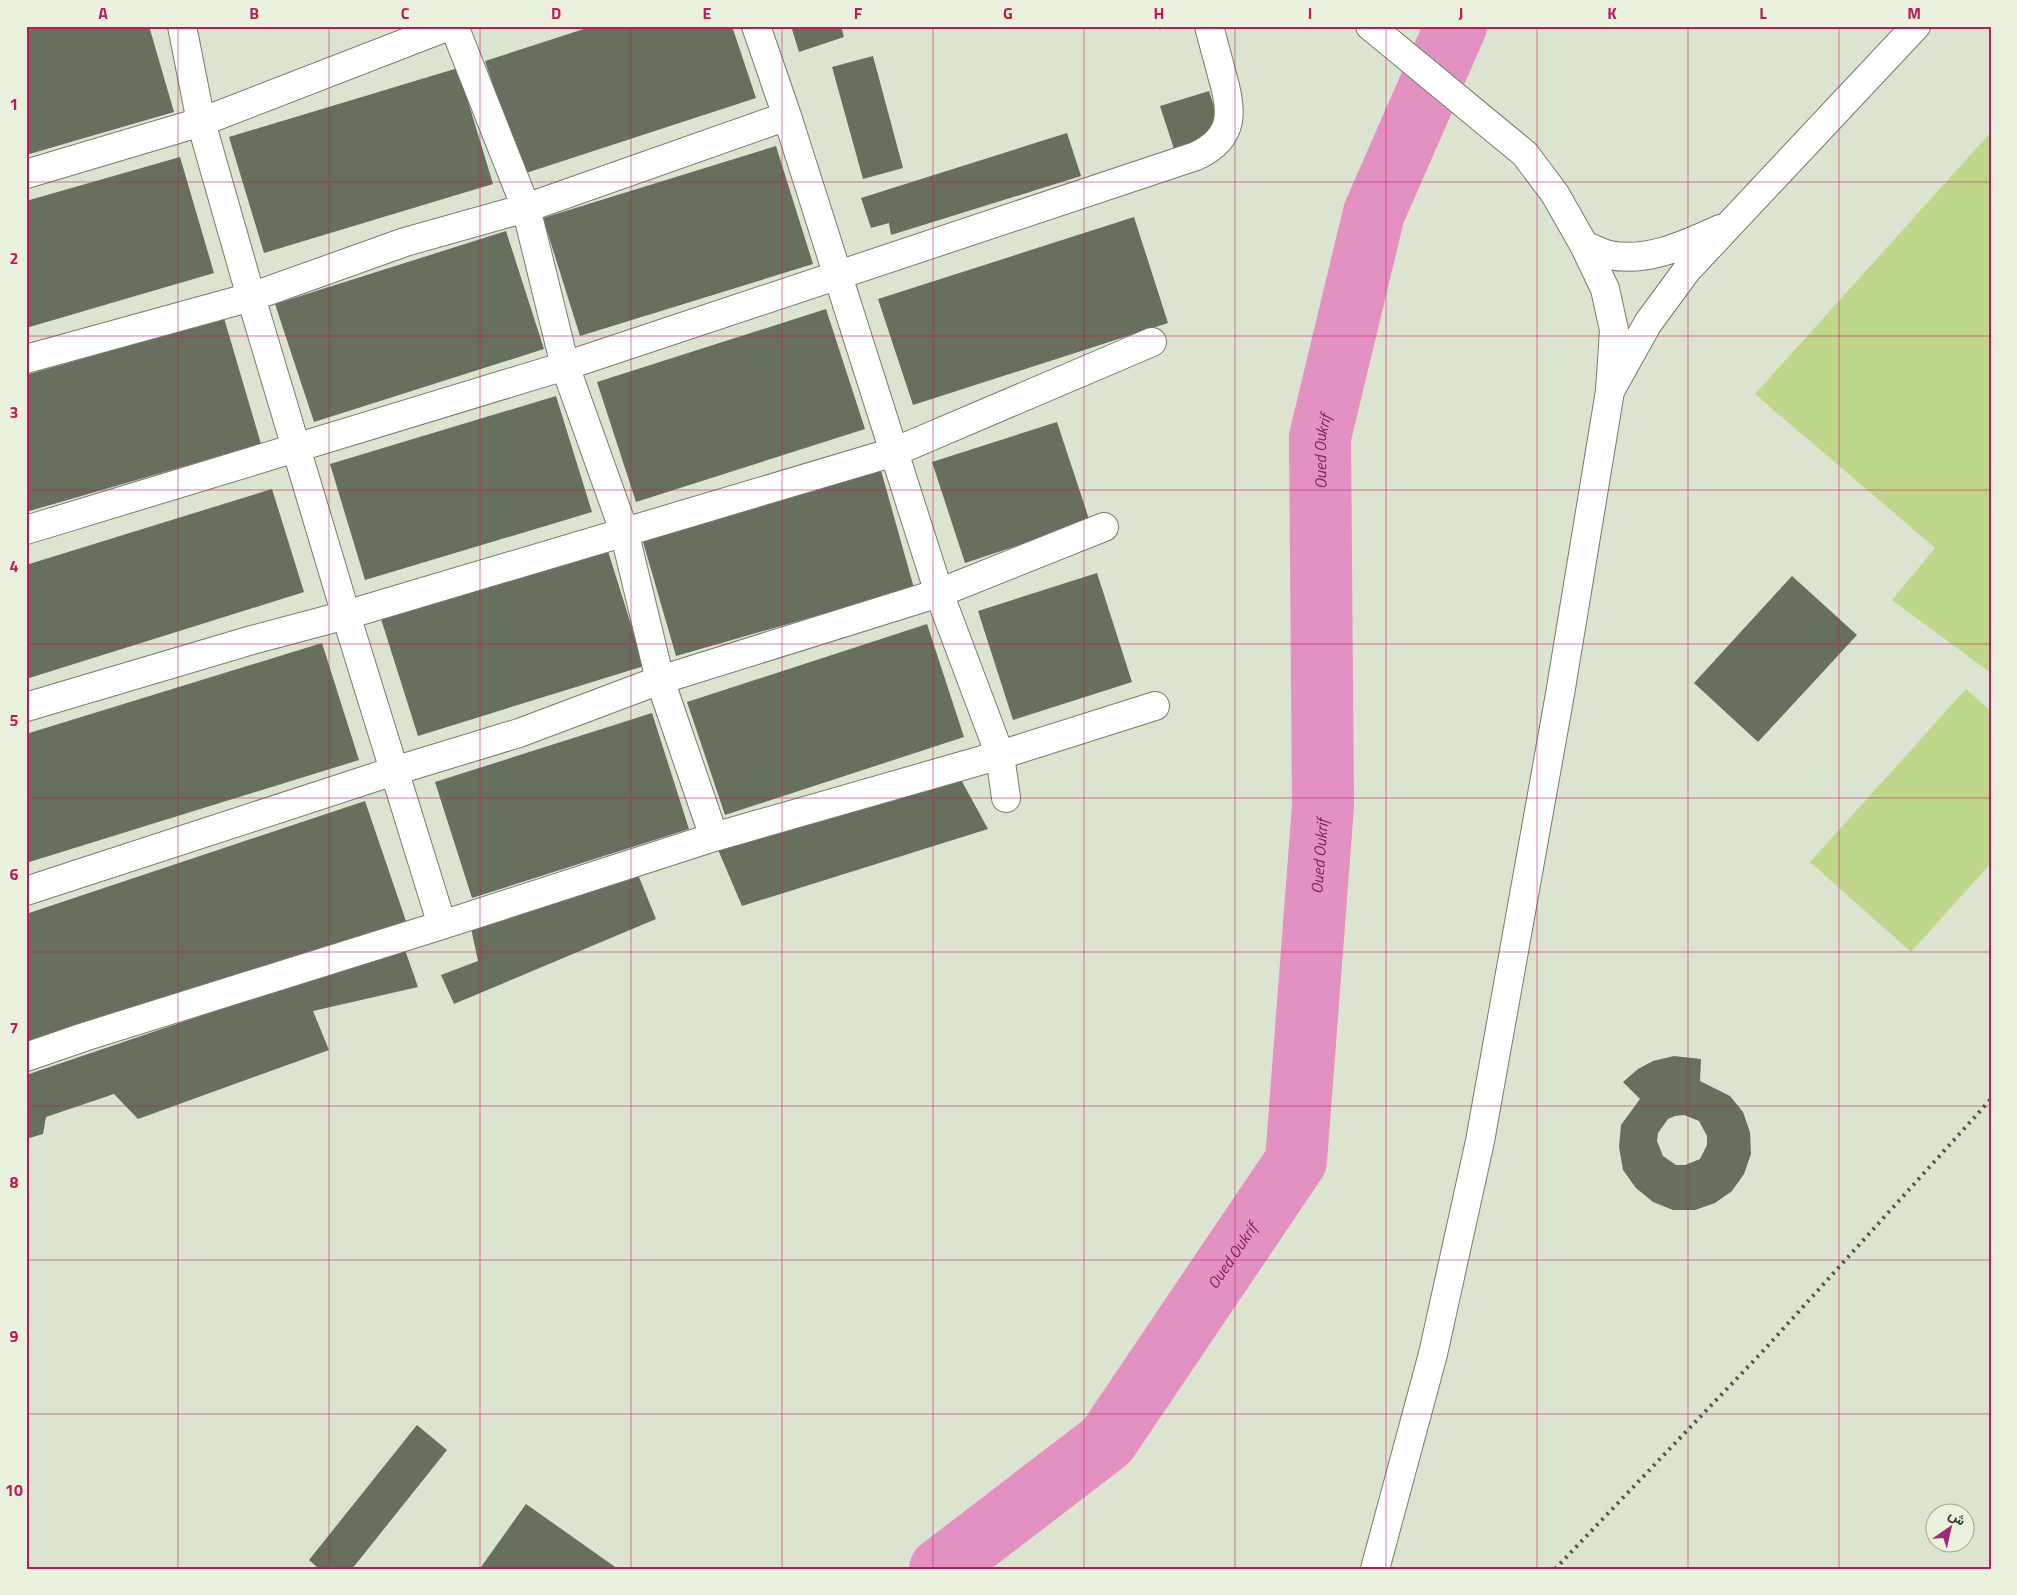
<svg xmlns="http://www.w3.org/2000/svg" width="2017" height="1595" viewBox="0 0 2017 1595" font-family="'Titillium Web',Vazirmatn,sans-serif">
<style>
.pitch{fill:#bed78a}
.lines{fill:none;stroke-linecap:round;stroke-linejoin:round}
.river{stroke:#e391c2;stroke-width:62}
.building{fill:#696f5e;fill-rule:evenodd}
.minor-casing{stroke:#767c6a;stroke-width:30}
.tertiary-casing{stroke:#767c6a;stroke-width:30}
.minor{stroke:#fff;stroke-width:28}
.tertiary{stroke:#fff;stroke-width:28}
.rail{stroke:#52564c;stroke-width:4;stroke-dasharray:2.5 5;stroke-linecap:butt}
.grid{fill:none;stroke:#c2185b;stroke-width:1;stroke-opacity:0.55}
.labels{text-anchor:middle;stroke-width:5;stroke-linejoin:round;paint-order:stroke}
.water-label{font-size:16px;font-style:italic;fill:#812362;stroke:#eaf1dd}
.neatline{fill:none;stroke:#c2185b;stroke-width:2}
.grid-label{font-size:16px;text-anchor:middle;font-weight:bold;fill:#c2185b}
</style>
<rect width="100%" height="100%" fill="#dce4d0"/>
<path class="pitch" d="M1991,132V673L1892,600L1935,548L1755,394Z
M1966,689L1991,711V863L1911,952L1810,862Z"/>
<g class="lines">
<path class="river" id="s1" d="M940,1569L1107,1441L1296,1161L1323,806L1320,437L1374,213L1456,26"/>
</g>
<path class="building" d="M26,26H149L174,112L26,155Z
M593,26H732L756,98L523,174L485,61Z
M791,26H841L844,37L799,52Z
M873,56L903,168L863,179L832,67Z
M458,68L493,184L264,253L229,137Z
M1209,91L1223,134L1174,149L1160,106Z
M1067,133L1081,176L891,235L889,223L871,228L861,198Z
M776,146L813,264L580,336L543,218Z
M180,157L214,273L26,328V201Z
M1134,217L1168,323L913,405L878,299Z
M506,231L544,349L314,422L275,304Z
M826,309L865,429L636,502L597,382Z
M224,318L261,444L26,512V375Z
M556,396L592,512L365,580L330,464Z
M1057,422L1090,522L965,563L932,462Z
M880,467L914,588L676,656L641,535Z
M272,489L304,592L26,679V565Z
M607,548L644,666L418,736L381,619Z
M1097,573L1132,682L1013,720L978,611Z
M1792,576L1857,635L1758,742L1694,683Z
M927,624L964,737L725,815L687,702Z
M322,643L359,760L26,863V734Z
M652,713L689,829L472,898L435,782Z
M959,776L988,829L742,906L716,845Z
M365,801L407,924L26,1051V914Z
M637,872L656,919L454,1004L441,975L478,961L471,928Z
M404,947L418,987L313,1011L329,1050L138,1119L114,1094L46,1117L43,1134L26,1139V1075Z
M1674,1056L1701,1059L1700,1081L1730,1096L1743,1112L1750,1132L1751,1154L1744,1174L1732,1191L1715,1203L1695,1210H1673L1653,1202L1636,1188L1623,1170L1619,1147L1621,1125L1640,1099L1623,1082L1638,1069L1653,1061ZM1684,1115L1699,1121L1707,1136V1145L1700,1159L1685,1165H1676L1663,1156L1657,1141L1658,1133L1668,1119L1675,1116Z
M417,1425L447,1450L352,1569H319L309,1560Z
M526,1504L618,1569L481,1567Z"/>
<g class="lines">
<g class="minor-casing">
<path id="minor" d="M182,26L201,122L251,297L346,615L442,925
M454,26L526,208L565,366L624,531L660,680L714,837
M756,26L787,116L939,593L1000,755L1006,798
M26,174L201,122L449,26
M1584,245C1592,248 1601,253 1609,255C1648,263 1686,244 1720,229
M26,359L251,297L405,242L526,208L787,116
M1610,391L1648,323L1687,270L1916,26
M26,530L565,366L1196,156C1235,138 1233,111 1222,75C1218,59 1213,42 1209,26
M26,707L252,640L346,615L894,452L1152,342
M26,891L394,771L519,733L660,680L939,593L1104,527
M26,1057L84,1037L442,925L714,837L1000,755L1155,706"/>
</g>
<g class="tertiary-casing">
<path id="tertiary" d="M1370,26L1525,154L1555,194L1584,245L1605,289L1614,330L1610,391L1560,694L1480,1141L1433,1354L1375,1569"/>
</g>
<use href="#minor" class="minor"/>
<use href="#tertiary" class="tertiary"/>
<path class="rail" d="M1555,1569L1764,1350L1991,1099"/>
</g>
<path class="grid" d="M178,26V1569M329,26V1569M480,26V1569M631,26V1569M782,26V1569M933,26V1569M1084,26V1569M1235,26V1569M1386,26V1569M1537,26V1569M1688,26V1569M1839,26V1569M26,182H1991M26,336H1991M26,490H1991M26,644H1991M26,798H1991M26,952H1991M26,1106H1991M26,1260H1991M26,1414H1991"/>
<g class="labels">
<g class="water-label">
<text dy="6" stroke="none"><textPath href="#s1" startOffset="1259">Oued Oukrif</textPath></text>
<text dy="6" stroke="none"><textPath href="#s1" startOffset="854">Oued Oukrif</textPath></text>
<text dy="6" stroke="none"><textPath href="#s1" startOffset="434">Oued Oukrif</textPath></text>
</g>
</g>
<rect width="2017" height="1595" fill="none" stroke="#eaf1dd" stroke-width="55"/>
<g transform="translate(1950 1528) rotate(34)"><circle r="24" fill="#eaf1dd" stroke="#a1a797"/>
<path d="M0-4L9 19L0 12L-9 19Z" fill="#a3287c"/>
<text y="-8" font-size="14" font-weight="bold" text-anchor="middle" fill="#34372f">ش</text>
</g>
<rect x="28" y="28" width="1962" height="1540" class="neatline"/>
<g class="grid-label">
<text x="103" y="19">A</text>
<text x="254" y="19">B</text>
<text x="405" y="19">C</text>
<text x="556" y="19">D</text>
<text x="707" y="19">E</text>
<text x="858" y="19">F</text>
<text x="1008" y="19">G</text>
<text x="1159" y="19">H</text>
<text x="1310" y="19">I</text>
<text x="1461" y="19">J</text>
<text x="1612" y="19">K</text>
<text x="1763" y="19">L</text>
<text x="1914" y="19">M</text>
<text x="14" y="110">1</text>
<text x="14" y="264">2</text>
<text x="14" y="418">3</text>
<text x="14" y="572">4</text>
<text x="14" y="726">5</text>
<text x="14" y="880">6</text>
<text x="14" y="1034">7</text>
<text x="14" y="1188">8</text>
<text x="14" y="1342">9</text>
<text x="14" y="1496">10</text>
</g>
</svg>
